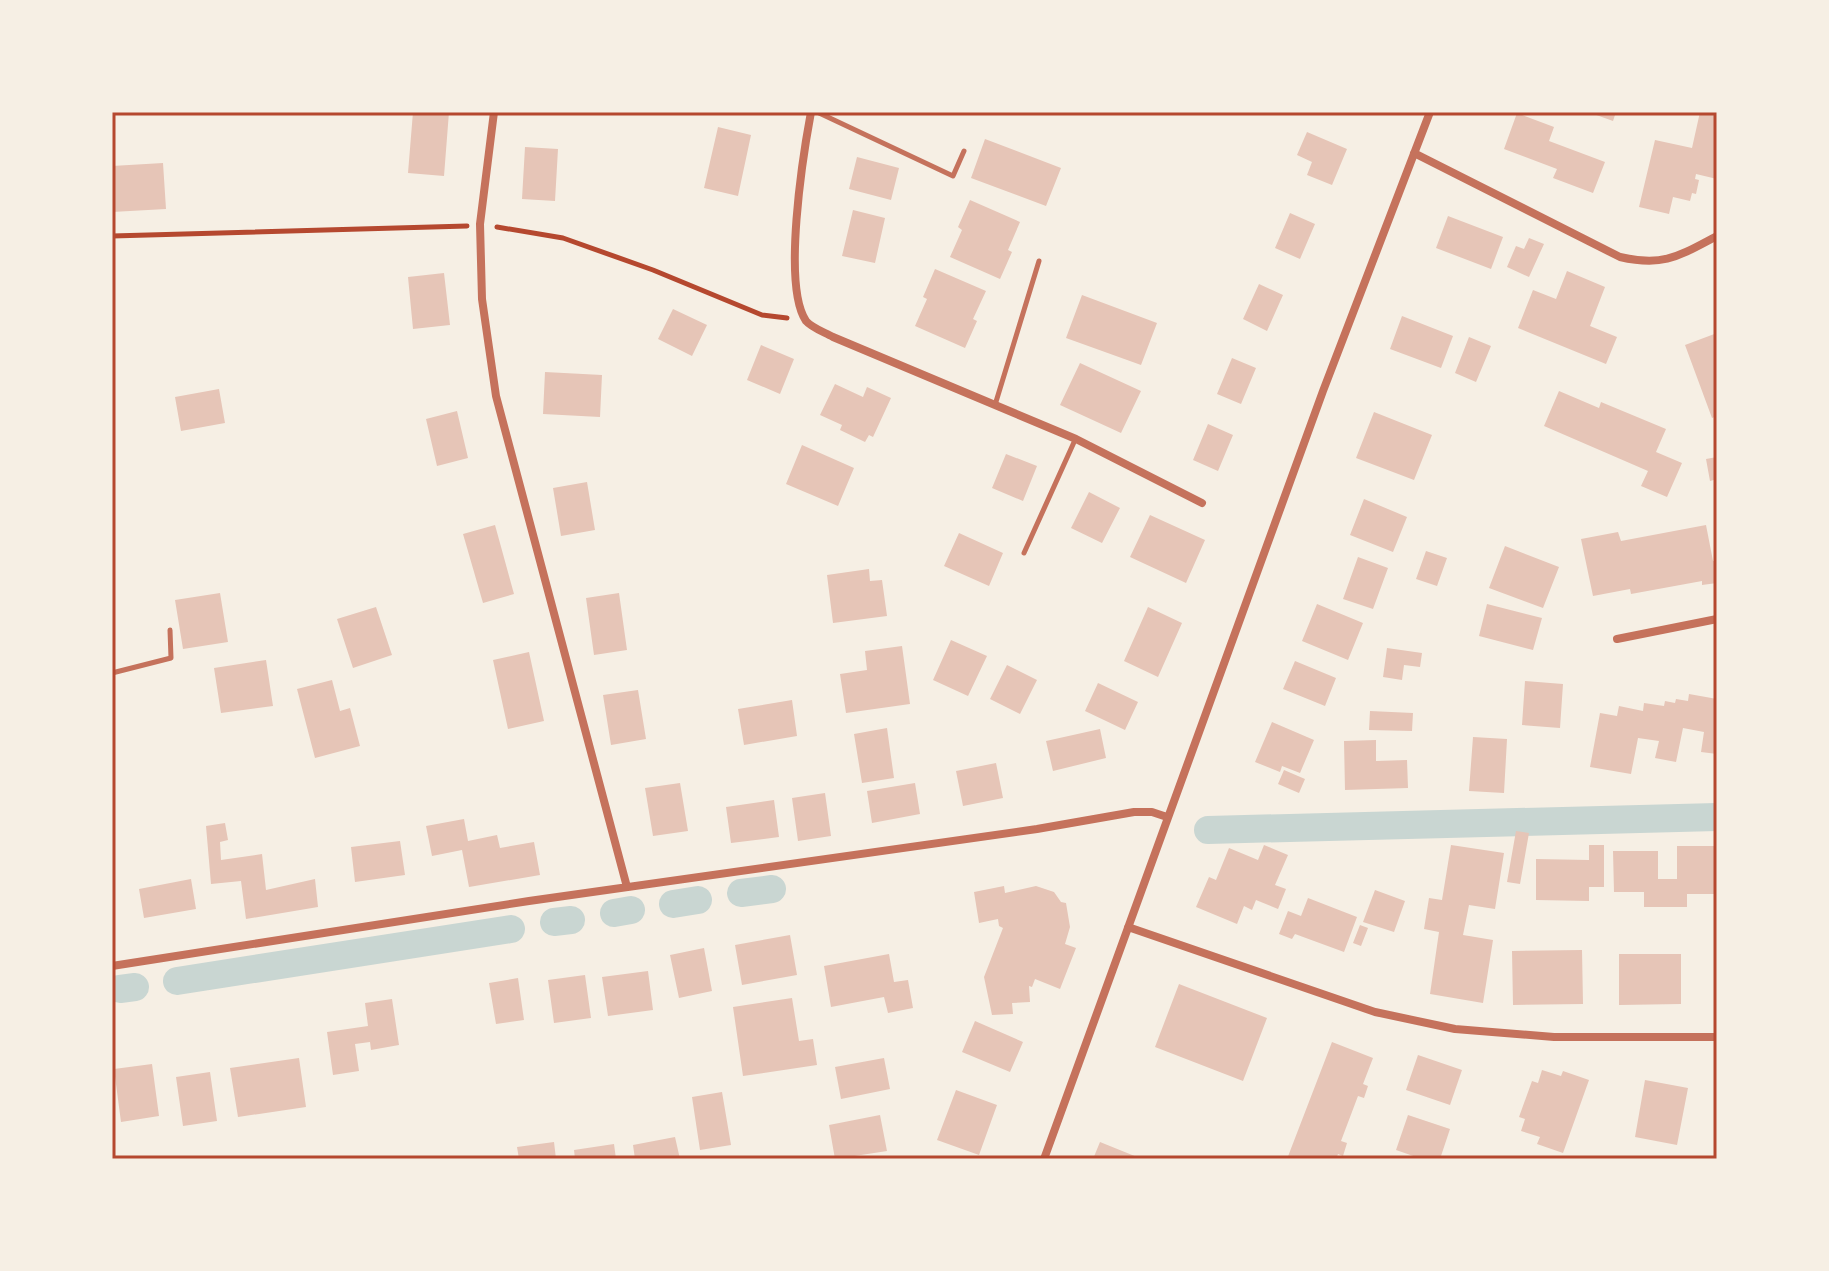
<svg xmlns="http://www.w3.org/2000/svg" width="1829" height="1271" viewBox="0 0 1829 1271" font-family="Commissioner,sans-serif">
<style>
.lines{fill:none;stroke-linecap:round;stroke-linejoin:round}
.canal{stroke:#c9d6d2;stroke-width:28}
.building{fill:#e6c5b7}
.path{stroke:#b5482f;stroke-width:5}
.service{stroke:#c5725c;stroke-width:5}
.minor{stroke:#c5725c;stroke-width:8}
.neatline{fill:none;stroke:#b5482f;stroke-width:3}
</style>
<rect width="100%" height="100%" fill="#f6efe4"/>
<g class="lines">
<path class="canal" d="M1208,830L1717,817
M741,893L772,889
M673,904L698,900
M614,913L631,910
M554,922L571,920
M177,981L511,929
M120,989L135,987"/>
</g>
<path class="building" d="M413,112H449L444,176L408,173Z
M1588,112H1616L1613,121Z
M1700,112L1717,116V179L1696,174L1695,179L1699,180L1696,194L1692,193L1690,201L1673,197L1669,214L1639,207L1655,140L1692,148Z
M1517,113L1554,127L1549,141L1605,162L1593,193L1553,178L1557,169L1504,149Z
M718,127L751,135L738,196L704,188Z
M1307,132L1347,149L1332,185L1307,175L1312,162L1297,155Z
M985,139L1061,168L1046,206L971,178Z
M525,147L558,149L555,201L522,199Z
M857,157L899,168L891,200L849,189Z
M163,163L166,209L112,212V166Z
M970,200L1020,222L1008,250L1012,252L1000,279L950,257L962,230L958,227Z
M853,210L885,218L875,263L842,256Z
M1290,213L1315,224L1300,259L1275,248Z
M1448,216L1503,237L1491,269L1436,248Z
M1529,238L1544,244L1529,277L1507,267L1516,246L1524,249Z
M935,269L986,291L973,319L977,321L965,348L915,326L927,299L923,297Z
M1567,271L1605,287L1590,326L1617,337L1606,364L1518,328L1533,290L1556,299Z
M444,273L450,325L413,329L408,277Z
M1259,284L1283,295L1267,331L1243,319Z
M1082,295L1157,323L1141,365L1066,338Z
M673,309L707,325L692,356L658,339Z
M1402,316L1453,336L1441,368L1390,349Z
M1717,333V416L1712,418L1685,345Z
M1469,337L1491,346L1476,382L1455,373Z
M761,345L794,359L780,394L747,380Z
M1232,358L1256,368L1241,404L1217,394Z
M1080,363L1141,391L1121,433L1060,405Z
M545,372L602,375L600,417L543,414Z
M835,384L863,397L867,387L891,398L873,437L869,435L865,442L840,430L842,425L820,415Z
M219,389L225,423L181,431L175,397Z
M1559,391L1599,408L1601,402L1666,429L1656,452L1682,463L1667,497L1641,486L1648,471L1544,426Z
M457,411L468,458L437,466L426,419Z
M1374,412L1432,435L1414,480L1356,458Z
M1208,424L1233,435L1218,471L1193,460Z
M802,445L854,468L838,506L786,484Z
M1006,454L1037,466L1023,501L992,488Z
M1717,457V479L1710,481L1706,459Z
M587,482L595,530L561,536L553,488Z
M1089,492L1120,508L1102,543L1071,528Z
M1364,499L1407,517L1393,552L1350,535Z
M1150,515L1205,540L1186,583L1130,557Z
M495,525L514,594L483,603L463,534Z
M1706,525L1713,561H1717V583L1702,585V581L1631,594L1630,589L1593,596L1581,539L1618,532L1621,541Z
M959,533L1003,553L989,586L944,566Z
M1505,546L1559,567L1543,608L1489,588Z
M1426,551L1447,558L1437,586L1416,579Z
M1358,557L1388,568L1373,609L1343,599Z
M869,569L870,581L882,580L887,616L833,623L827,575Z
M220,593L228,642L183,649L175,600Z
M619,593L627,650L594,655L586,598Z
M1317,604L1363,623L1348,660L1302,641Z
M1487,604L1542,618L1533,650L1479,636Z
M376,607L392,655L353,668L337,619Z
M1148,607L1182,623L1158,677L1124,661Z
M951,640L987,656L968,696L933,680Z
M902,646L910,704L846,713L840,674L867,670L865,651Z
M1387,648L1422,653L1420,667L1404,665L1402,680L1383,677Z
M529,652L544,721L508,729L493,660Z
M266,660L273,706L221,713L214,668Z
M1295,661L1336,678L1325,706L1283,689Z
M1007,665L1037,680L1020,714L990,699Z
M332,680L340,711L350,708L360,746L315,758L297,689Z
M1525,681L1563,684L1560,728L1522,725Z
M1098,683L1138,702L1125,730L1085,711Z
M638,690L646,739L611,745L603,695Z
M1689,694L1717,699V754L1701,752L1704,732L1683,728L1676,762L1655,758L1659,741L1638,738L1631,774L1590,767L1600,713L1617,716L1619,706L1643,711L1644,703L1664,706L1665,701L1675,703L1676,699L1688,701Z
M792,700L797,736L744,745L738,709Z
M1370,711L1413,713L1412,731L1369,730Z
M1272,722L1314,740L1300,773L1282,766L1280,772L1255,762Z
M887,728L894,778L862,783L854,734Z
M1100,729L1106,758L1053,771L1046,741Z
M1473,737L1507,739L1504,793L1469,791Z
M1376,740V761L1407,760L1408,788L1345,790L1344,741Z
M996,763L1003,798L963,806L956,771Z
M1284,770L1305,779L1299,793L1278,784Z
M680,783L688,831L653,836L645,788Z
M915,783L920,814L872,823L867,791Z
M825,793L831,836L798,841L792,798Z
M774,800L779,837L731,843L726,807Z
M464,819L468,841L497,835L500,848L534,842L540,875L469,887L462,850L432,856L426,826Z
M225,823L228,840L220,842L221,860L262,854L266,890L315,879L318,907L246,919L241,881L211,884L206,826Z
M1516,831L1529,833L1520,884L1507,882Z
M400,841L405,875L355,882L351,847Z
M1264,845L1288,855L1275,885L1286,889L1278,909L1256,900L1252,910L1244,906L1237,924L1196,907L1209,877L1216,880L1229,848L1258,860Z
M1451,845L1504,853L1495,909L1469,905L1463,935L1493,940L1483,1003L1430,994L1439,932L1424,929L1429,898L1442,900Z
M1589,845H1604V887H1589V901L1536,900V859L1589,860Z
M1677,846H1717V894H1687V907H1644V892H1614L1613,851H1658V879H1677Z
M191,879L196,909L144,918L139,889Z
M1004,886L1005,893L1036,886L1054,892L1061,902L1066,903L1070,927L1065,944L1076,948L1060,989L1035,979L1032,987L1029,986L1030,1002L1012,1003L1013,1014L992,1015L984,977L1003,928L999,926L998,919L979,923L974,892Z
M1375,890L1405,901L1394,932L1363,922Z
M1308,898L1357,917L1344,952L1295,934L1292,939L1279,934L1288,911L1301,916Z
M1360,925L1368,928L1361,946L1353,943Z
M790,935L797,975L742,985L735,945Z
M704,948L712,991L679,998L670,955Z
M1582,950L1583,1004L1513,1005L1512,951Z
M889,954L894,982L908,980L913,1008L888,1013L884,997L831,1007L824,966Z
M1619,954H1681V1004L1619,1005Z
M648,971L653,1010L608,1016L602,977Z
M585,975L591,1018L554,1023L548,980Z
M518,978L524,1020L496,1024L489,983Z
M1179,984L1267,1018L1243,1081L1155,1047Z
M792,998L799,1041L813,1039L817,1065L743,1076L733,1007Z
M392,999L399,1045L371,1050L370,1042L355,1044L359,1071L333,1075L327,1032L368,1026L365,1003Z
M975,1021L1023,1042L1010,1072L962,1052Z
M1332,1042L1373,1058L1363,1084L1368,1086L1364,1098L1358,1096L1341,1141L1347,1143L1343,1156L1338,1154L1336,1159H1287Z
M1418,1055L1462,1070L1450,1105L1406,1090Z
M299,1058L306,1107L238,1117L230,1068Z
M884,1058L890,1089L841,1099L835,1067Z
M152,1064L159,1116L121,1122L114,1069Z
M1542,1070L1561,1076L1563,1071L1589,1080L1563,1153L1537,1144L1540,1137L1521,1131L1525,1119L1519,1117L1532,1081L1538,1083Z
M210,1072L217,1121L183,1126L176,1077Z
M1645,1080L1688,1088L1677,1145L1635,1137Z
M956,1090L997,1105L979,1155L937,1140Z
M722,1092L731,1145L700,1150L692,1097Z
M880,1115L887,1151L835,1159L829,1125Z
M1408,1115L1450,1129L1440,1159H1422L1396,1150Z
M675,1137L680,1159H635L633,1145Z
M554,1142L556,1159H519L517,1147Z
M1100,1142L1142,1159H1093Z
M614,1144L616,1159H575L574,1150Z"/>
<g class="lines">
<path class="path" d="M497,227L563,238L653,270L762,315L787,318
M112,236L467,226"/>
<path class="service" d="M817,112L953,176L964,151
M995,405L1039,261
M1024,553L1075,440
M112,673L171,658L170,630"/>
<path class="minor" d="M494,112L480,224L482,299L496,396L627,887
M811,112C803,155 782,286 806,321C812,328 824,332 833,337L1076,439L1202,503
M1414,153L1620,257C1664,267 1679,256 1717,236
M1617,639L1717,619
M1128,927L1375,1012L1455,1029L1554,1037H1717
M112,966L529,901L1037,829L1134,812H1152L1167,817
M1044,1159L1323,391L1430,112"/>
</g>
<rect width="1829" height="1271" fill="none" stroke="#f6efe4" stroke-width="228"/>
<rect x="114" y="114" width="1601" height="1043" class="neatline"/>
</svg>
